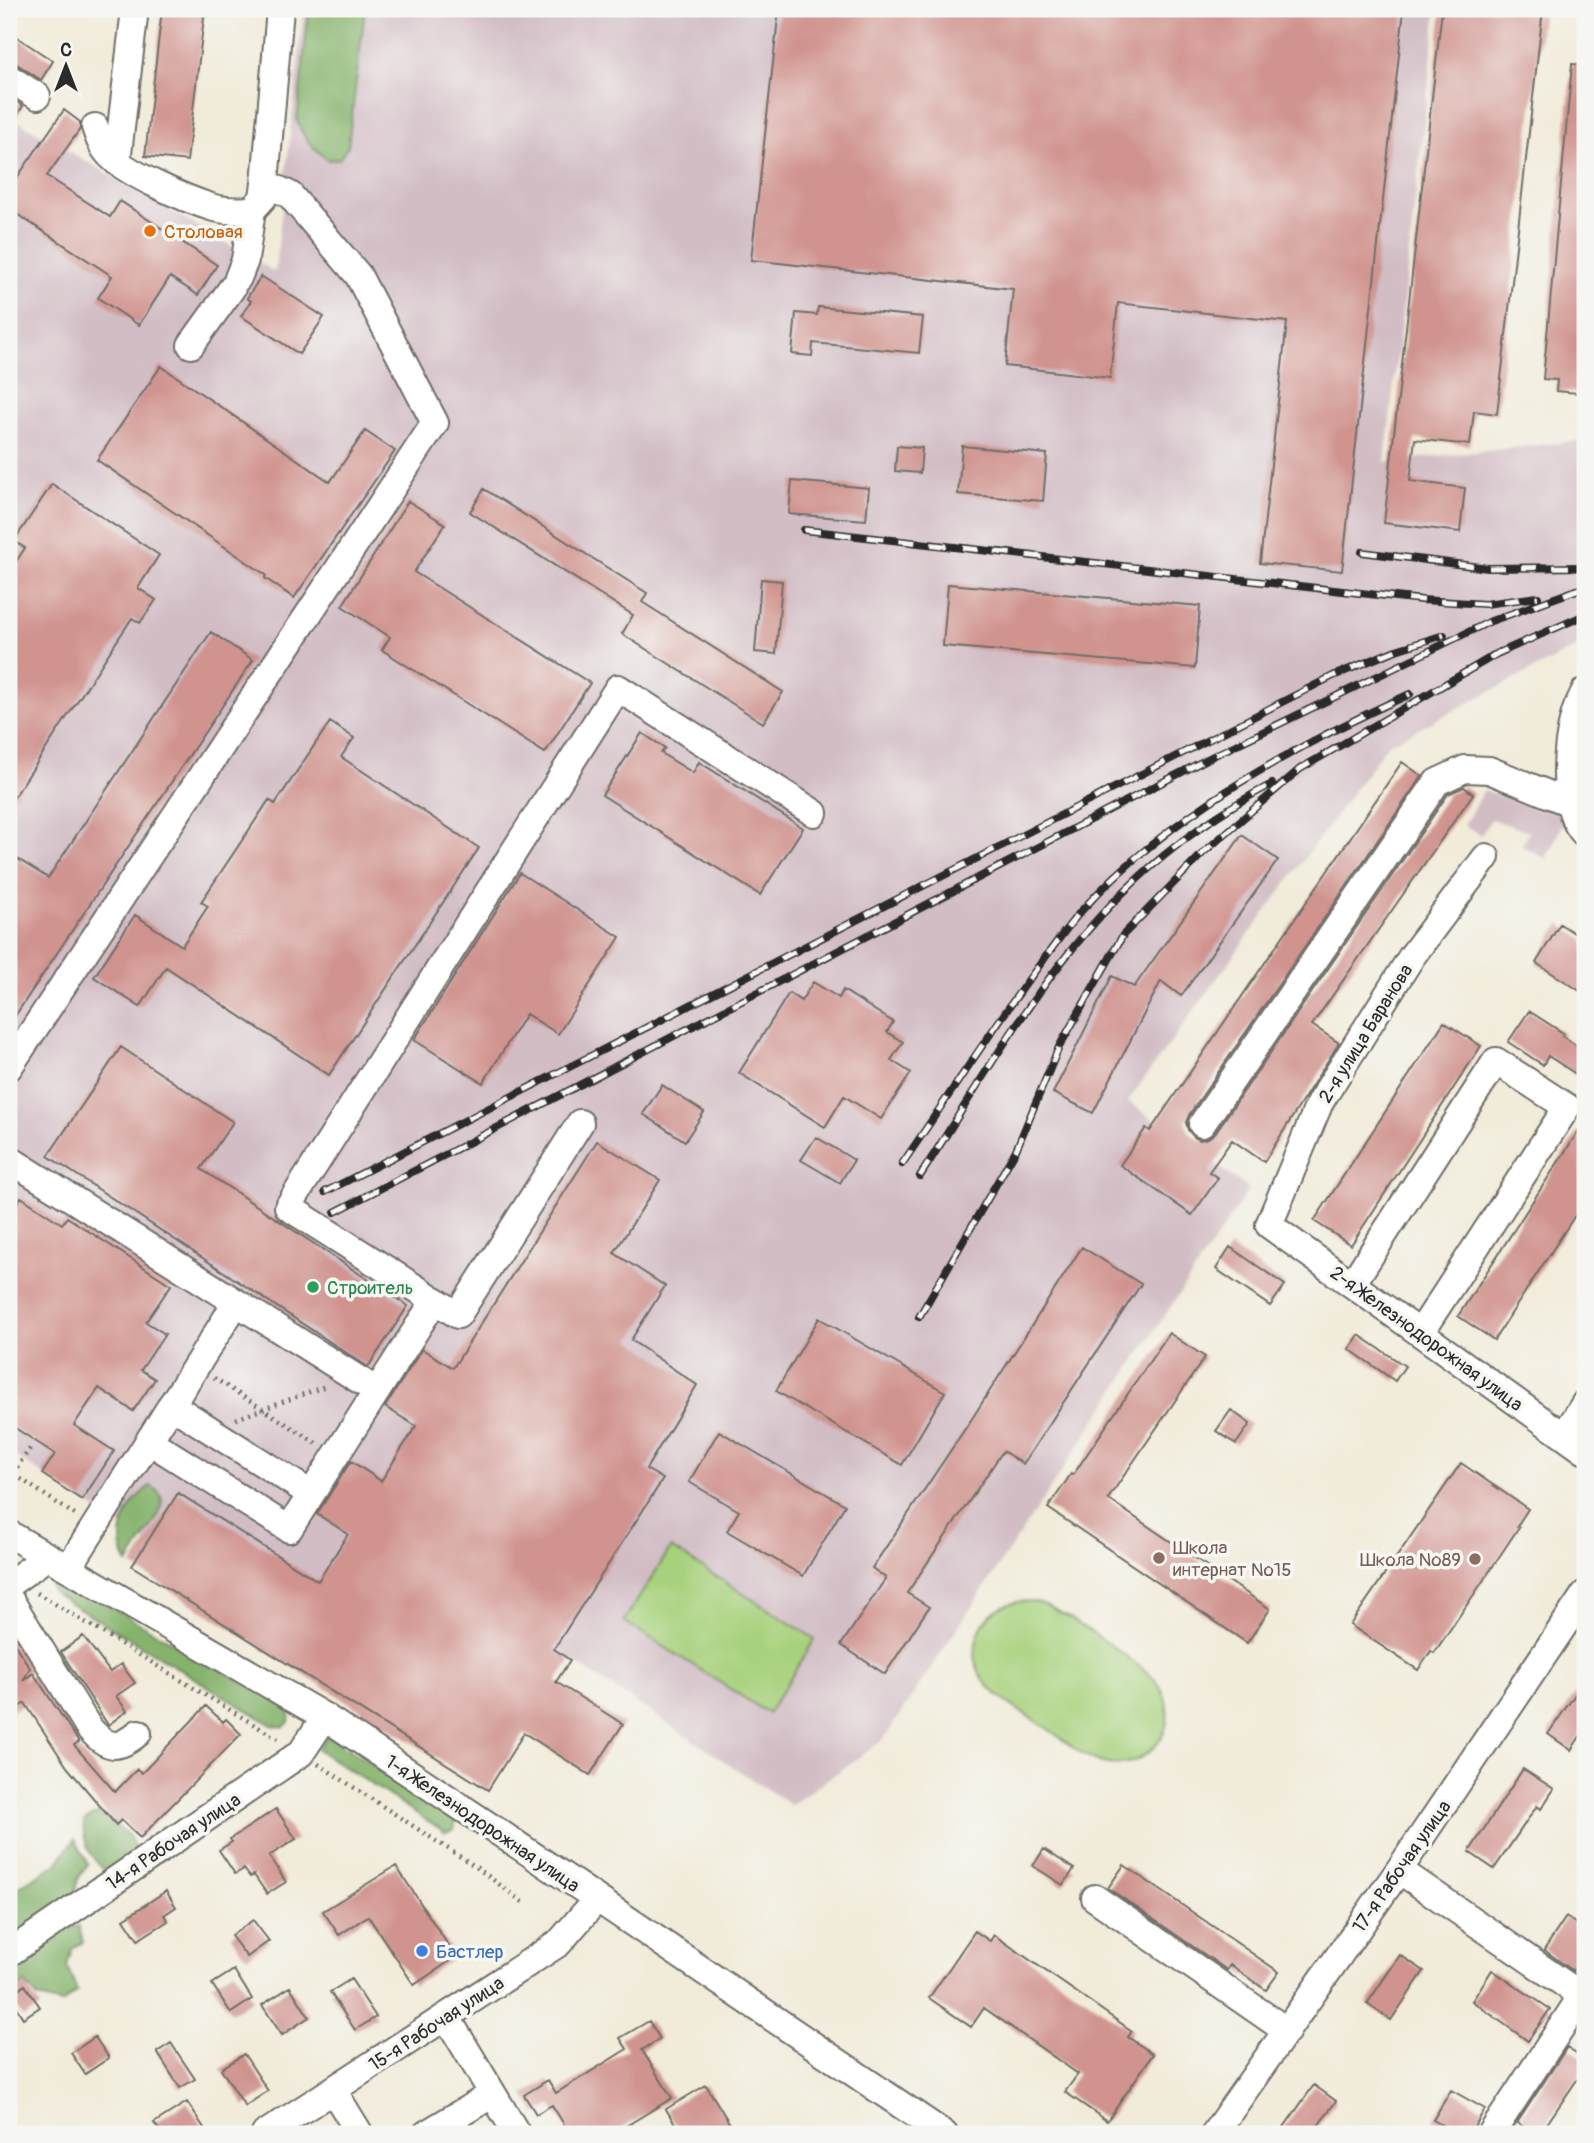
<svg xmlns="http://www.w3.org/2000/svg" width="1594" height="2143" viewBox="0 0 1594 2143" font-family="Pangolin,sans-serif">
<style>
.industrial{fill:#d2bdc5}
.green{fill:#a7d17c;stroke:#697e54;stroke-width:2}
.forest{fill:#85b36c;stroke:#586f4c;stroke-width:2}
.building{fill:#d0938e}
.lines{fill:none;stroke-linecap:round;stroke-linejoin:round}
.minor-casing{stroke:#706e68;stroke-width:30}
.path{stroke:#706e68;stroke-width:4.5;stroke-dasharray:2 5;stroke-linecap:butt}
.minor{stroke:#fff;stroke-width:26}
.rail-casing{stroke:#2b2b2b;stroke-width:8}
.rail{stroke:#f6f6f2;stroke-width:5;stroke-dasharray:16;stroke-linecap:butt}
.food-dot{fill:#e8710a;stroke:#f6f6f2;stroke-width:2.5}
.leisure-dot{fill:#2e9e5b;stroke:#f6f6f2;stroke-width:2.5}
.education-dot{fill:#8d6e63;stroke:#f6f6f2;stroke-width:2.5}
.shop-dot{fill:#3f7fe0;stroke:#f6f6f2;stroke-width:2.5}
.labels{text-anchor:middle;stroke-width:7;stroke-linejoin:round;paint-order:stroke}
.food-label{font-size:19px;fill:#c56008;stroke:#f6f6f2;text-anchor:start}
.street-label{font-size:19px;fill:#2b2b2b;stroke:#f6f6f2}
.leisure-label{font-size:19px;fill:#27864d;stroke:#f6f6f2;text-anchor:start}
.education-label{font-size:19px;fill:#785e54;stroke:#f6f6f2;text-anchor:start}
.shop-label{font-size:19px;fill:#366cbe;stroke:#f6f6f2;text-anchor:start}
</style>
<rect width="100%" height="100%" fill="#f6f6f2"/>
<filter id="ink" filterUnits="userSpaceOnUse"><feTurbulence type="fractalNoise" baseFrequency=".0143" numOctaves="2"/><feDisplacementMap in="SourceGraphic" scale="14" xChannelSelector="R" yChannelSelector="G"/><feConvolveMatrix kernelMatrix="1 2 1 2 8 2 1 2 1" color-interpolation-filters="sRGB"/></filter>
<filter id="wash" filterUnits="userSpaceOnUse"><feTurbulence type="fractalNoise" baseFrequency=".00686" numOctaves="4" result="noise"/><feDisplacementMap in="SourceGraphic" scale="28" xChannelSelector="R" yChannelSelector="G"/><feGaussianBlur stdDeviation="1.57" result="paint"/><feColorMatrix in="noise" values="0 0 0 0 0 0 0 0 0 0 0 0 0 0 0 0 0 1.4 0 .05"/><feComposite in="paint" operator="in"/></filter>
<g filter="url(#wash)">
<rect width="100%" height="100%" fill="#f1ebd9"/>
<path class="industrial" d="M304,9H1437L1385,462L1585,440V643L1387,745L1128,1101L1249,1189L883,1740L791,1805L571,1660L488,1790L132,1566L147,1543L9,1452V116L275,272Z
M1484,790L1538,810L1543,802L1565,819L1546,859L1522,846L1529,832L1491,819L1481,835L1464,825Z"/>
<path class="green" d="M671,1548L815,1639L768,1713L624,1621Z
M1016,1602C1023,1602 1031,1600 1037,1602C1057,1607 1150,1669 1160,1686C1168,1700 1170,1718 1164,1732C1158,1746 1148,1755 1134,1761C1126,1764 1117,1765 1108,1764C1087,1761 1066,1741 1048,1729C1028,1715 1000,1702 984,1681C968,1659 975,1626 996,1610C1002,1606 1010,1604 1016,1602Z"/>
<path class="forest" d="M309,9H365L348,146L339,159L328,160C313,148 304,139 297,121Z
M150,1486C164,1492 163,1501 159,1514L128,1564C112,1536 126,1504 150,1486Z
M56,1576L285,1706L290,1714L289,1722L284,1727L272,1725L57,1595L51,1589L50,1581Z
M328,1735L456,1820L454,1829L445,1832L317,1749Z
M100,1813L129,1836L135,1848L131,1860L105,1871C89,1855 84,1845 83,1822L91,1816Z
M75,1839L88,1864L78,1879L74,1897L9,1944V1893L56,1864Z
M79,1926L83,1942L72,1949L67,1966L77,1991L62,2004L38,1998L25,1983L9,1994V1965L63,1929Z"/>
<g id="blocks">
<path class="building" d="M162,9H205L187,161L145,156Z
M779,9H1404L1342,571L1260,563L1287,322L1118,303L1110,378L1005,366L1013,289L751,260Z
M1442,9H1543L1497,414L1474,411L1470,445L1415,439L1410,481L1465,488L1460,532L1384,523Z
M9,32L53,61L41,80L18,65L9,62Z
M1572,64L1585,65V317L1578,393L1556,391L1557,380L1543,379Z
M9,97L23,106L9,128Z
M64,110L80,122V129L47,176L110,217L120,201L217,265L198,295L170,277L139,325L98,298L112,276L9,209V189Z
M261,276L324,317L299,354L241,316L251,301L247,298Z
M818,307L923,317L919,353L813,343L812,356L792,354L796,313L817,315Z
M161,366L330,482L365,431L395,451L294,598L265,578L266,575L97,460Z
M897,446L922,448L920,473L895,471Z
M962,446L1047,454L1043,501L958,494Z
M792,481L869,488L866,520L789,514Z
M52,484L159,555L138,588L156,600L140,623L132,618L9,805V572L25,548L14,541Z
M484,489L647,593L642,602L783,692L763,723L622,634L633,615L470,512Z
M408,501L445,524L414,572L590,683L545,753L382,650L390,637L342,606Z
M761,579L782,581L776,654L755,652Z
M948,584L1200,606L1195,668L943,646Z
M211,632L253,660L9,1025V870L16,858L48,878Z
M330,722L354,738L341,757L479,848L329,1075L166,967L140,1007L94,977L135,915L182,946L208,906L201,902L269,800L275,804Z
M642,733L665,748L661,753L693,773L699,762L803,828L760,895L602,795Z
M1402,762L1422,776L1189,1115L1186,1122L1188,1130L1194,1137L1200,1140L1208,1138L1215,1133L1448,794L1464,787L1473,794L1312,1025L1339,1043L1264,1162L1232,1140L1209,1172L1218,1178L1192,1215L1120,1165L1146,1128L1150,1131Z
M1242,835L1278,860L1181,996L1161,981L1093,1113L1053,1093L1112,976L1134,987Z
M520,873L620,937L558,1034L526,1014L483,1083L414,1040Z
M1560,924L1585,940V994L1536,963Z
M813,982L839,998L843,990L893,1022L887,1032L903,1042L891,1060L911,1073L881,1119L844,1096L825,1127L739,1073L789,993L801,1001Z
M1529,1011L1563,1033L1562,1036L1585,1051V1080L1548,1056L1543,1065L1508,1042Z
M1444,1022L1481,1046L1351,1245L1314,1221Z
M121,1047L233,1122L201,1169L408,1306L368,1367L48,1156Z
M662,1085L704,1112L685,1141L643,1114Z
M1585,1121V1200L1494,1340L1458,1316Z
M816,1137L854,1160L840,1183L801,1160Z
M597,1141L660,1180L614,1253L665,1286L631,1340L697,1385L646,1469L663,1479L554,1649L570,1660L556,1682L623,1724L590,1775L524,1733L488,1790L132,1566L178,1493L318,1581L348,1534L317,1514L351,1461L381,1481L416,1426L385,1407L390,1399L422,1349L453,1368Z
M21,1197L62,1224L67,1217L171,1285L146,1322L165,1334L141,1370L155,1379L133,1411L99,1388L74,1425L114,1451L82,1500L42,1474L55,1454L9,1424V1216Z
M1082,1247L1141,1284L1023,1464L1003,1451L907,1593L929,1607L885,1674L841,1645L886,1578L872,1568L973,1417Z
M1230,1247L1285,1285L1270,1306L1216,1269Z
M819,1318L945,1392L902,1465L776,1391Z
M1169,1333L1205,1357L1108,1499L1270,1609L1247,1643L1048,1508L1071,1474L1073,1475Z
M1359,1335L1405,1366L1395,1381L1349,1349Z
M1231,1410L1250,1424L1236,1444L1216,1431Z
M719,1431L845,1505L803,1576L727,1531L739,1511L689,1482Z
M1461,1463L1528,1509L1517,1526L1519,1527L1477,1590L1434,1653L1431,1651L1418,1670L1350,1625Z
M9,1636L30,1668L23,1681L33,1673L79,1742L74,1745L115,1792L137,1769L142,1773L206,1706L223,1722L226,1719L241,1734L140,1838L121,1820L116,1825L67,1767L25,1703L9,1713Z
M83,1636L110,1672L121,1664L135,1683L116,1696L127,1711L108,1725L61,1652Z
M1585,1680V1729L1571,1750L1548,1734Z
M1523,1769L1554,1789L1541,1809L1537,1806L1494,1869L1469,1852Z
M276,1809L296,1839L269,1856L286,1882L267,1894L254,1875L250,1877L244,1869L235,1874L219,1850L232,1842L230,1839Z
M1044,1849L1074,1869L1063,1885L1033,1866Z
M1124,1865L1279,1972L1266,1990L1230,1965L1227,1970L1108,1888Z
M396,1866L456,1957L414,1985L368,1916L339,1935L323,1911Z
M166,1891L176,1907L164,1915L168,1921L138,1940L124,1919Z
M1566,1917L1585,1930V1953L1573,1971L1544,1950Z
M253,1920L269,1941L247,1957L231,1936Z
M975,1931L990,1941L994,1935L1132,2031L1128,2037L1153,2054L1107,2121L1065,2092L1078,2074L984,2008L971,2027L929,1998Z
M1400,1955L1424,1971L1391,2020L1367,2004Z
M234,1970L252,1999L231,2013L212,1984Z
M1492,1970L1550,2009L1528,2041L1472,2001Z
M351,1979L376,2017L355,2030L330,1992Z
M25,1985L40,2007L23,2018L9,1996Z
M290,1987L309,2017L282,2035L262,2005Z
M649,2021L660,2039L642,2050L672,2098L613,2134H570L552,2105L536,2114L524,2095L548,2080L556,2093L627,2049L620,2038Z
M95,2037L109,2058L85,2074L71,2053Z
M171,2043L195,2079L180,2088L157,2052Z
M1567,2047L1585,2059V2068L1540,2134H1534L1517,2123Z
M244,2054L268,2091L245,2106L221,2069Z
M706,2085L736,2134H681L666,2109Z
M1314,2085L1336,2101L1312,2134H1279Z
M1451,2090L1485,2109L1470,2134H1458L1433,2120Z
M187,2102L208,2134H162L154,2123Z"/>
</g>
</g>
<g filter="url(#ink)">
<use href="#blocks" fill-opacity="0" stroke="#706e68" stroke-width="2"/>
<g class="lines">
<g class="minor-casing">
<path id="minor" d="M9,78L37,96
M95,127C98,136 101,145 107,152C123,173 188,200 214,208C227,211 239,211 252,210
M117,162L135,9
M252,210L263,198L265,183L280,9
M238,278L245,260L252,210
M191,345L232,288
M1585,691C1581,699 1576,708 1574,717C1566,747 1560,810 1585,834
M1486,857L1412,956L1320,1102L1269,1225L1585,1451
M9,1067L435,423L358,275L290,195L265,183
M580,1123L458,1315L288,1207L618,688L814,813
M1202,1124L1437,782L1465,769L1489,770L1570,803
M9,1159L377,1391
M1352,1284L1496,1061L1567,1107L1420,1333
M171,1405L311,1494
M1564,1436L1585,1403
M149,1441L289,1529L435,1300
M9,1534L325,1717L500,1833L944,2134
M69,1567L236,1303
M9,1584L48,1556
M9,1598L89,1728C107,1748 117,1751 138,1733
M1399,1870L1585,1998
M1095,1898L1287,2031
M9,1953L301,1753L325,1717
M446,2016L517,2134
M333,2090L360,2134
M265,2134L559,1943L596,1900
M426,2134L493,2094
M1214,2134L1399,1870L1585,1594
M1491,2134L1585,1991"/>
</g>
<path class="path" d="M214,1378L316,1443
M236,1419L326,1386
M9,1471L75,1515
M9,1479L31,1447
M37,1593L278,1739
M318,1764L476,1867L524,1903"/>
<use href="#minor" class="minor"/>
<g class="rail-casing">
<path id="rail" d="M804,530L1422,600L1485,604L1538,597
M1362,552L1488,568L1585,567
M1492,656L1585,615
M902,1164C949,1096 994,1025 1044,959C1057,942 1069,924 1083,909C1169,814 1295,746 1410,694
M920,1176C985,1076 1045,965 1133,883C1173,845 1223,809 1272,784
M325,1192L1333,676L1396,650L1444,635
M335,1212L1213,756L1491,621L1585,587
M919,1317L1016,1150L1059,1047L1123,935L1204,852L1300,769L1500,652"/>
</g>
<use href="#rail" class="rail"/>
</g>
</g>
<circle class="food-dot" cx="150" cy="231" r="7"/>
<circle class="leisure-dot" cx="313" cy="1287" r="7"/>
<g class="education-dot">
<circle cx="1159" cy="1558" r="7"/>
<circle cx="1475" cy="1559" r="7"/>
</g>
<circle class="shop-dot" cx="422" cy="1951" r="7"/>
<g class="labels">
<g class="food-label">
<text x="164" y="238">Столовая</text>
</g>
<g class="street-label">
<text transform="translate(1365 1033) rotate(-58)" y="7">2-я улица Баранова</text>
<text transform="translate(1427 1338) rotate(36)" y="7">2-я Железнодорожная улица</text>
<text transform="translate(483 1823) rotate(34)" y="7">1-я Железнодорожная улица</text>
<text transform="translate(173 1841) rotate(-34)" y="7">14-я Рабочая улица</text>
<text transform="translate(1401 1866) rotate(-55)" y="7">17-я Рабочая улица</text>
<text transform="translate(436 2023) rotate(-33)" y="7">15-я Рабочая улица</text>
</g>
<g class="leisure-label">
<text x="327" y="1294">Строитель</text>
</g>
<g class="education-label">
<text x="1173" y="1554">Школа<tspan x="1173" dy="22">интернат №15</tspan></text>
<text x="1461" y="1566" text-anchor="end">Школа №89</text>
</g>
<g class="shop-label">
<text x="436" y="1958">Бастлер</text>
</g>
</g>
<rect width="1594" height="2143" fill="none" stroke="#f6f6f2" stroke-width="35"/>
<g transform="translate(66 66)" stroke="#f6f6f2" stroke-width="5" paint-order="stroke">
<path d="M0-5L12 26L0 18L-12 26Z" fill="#2b2b2b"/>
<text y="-10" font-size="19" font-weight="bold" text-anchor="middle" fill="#2b2b2b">С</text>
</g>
</svg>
